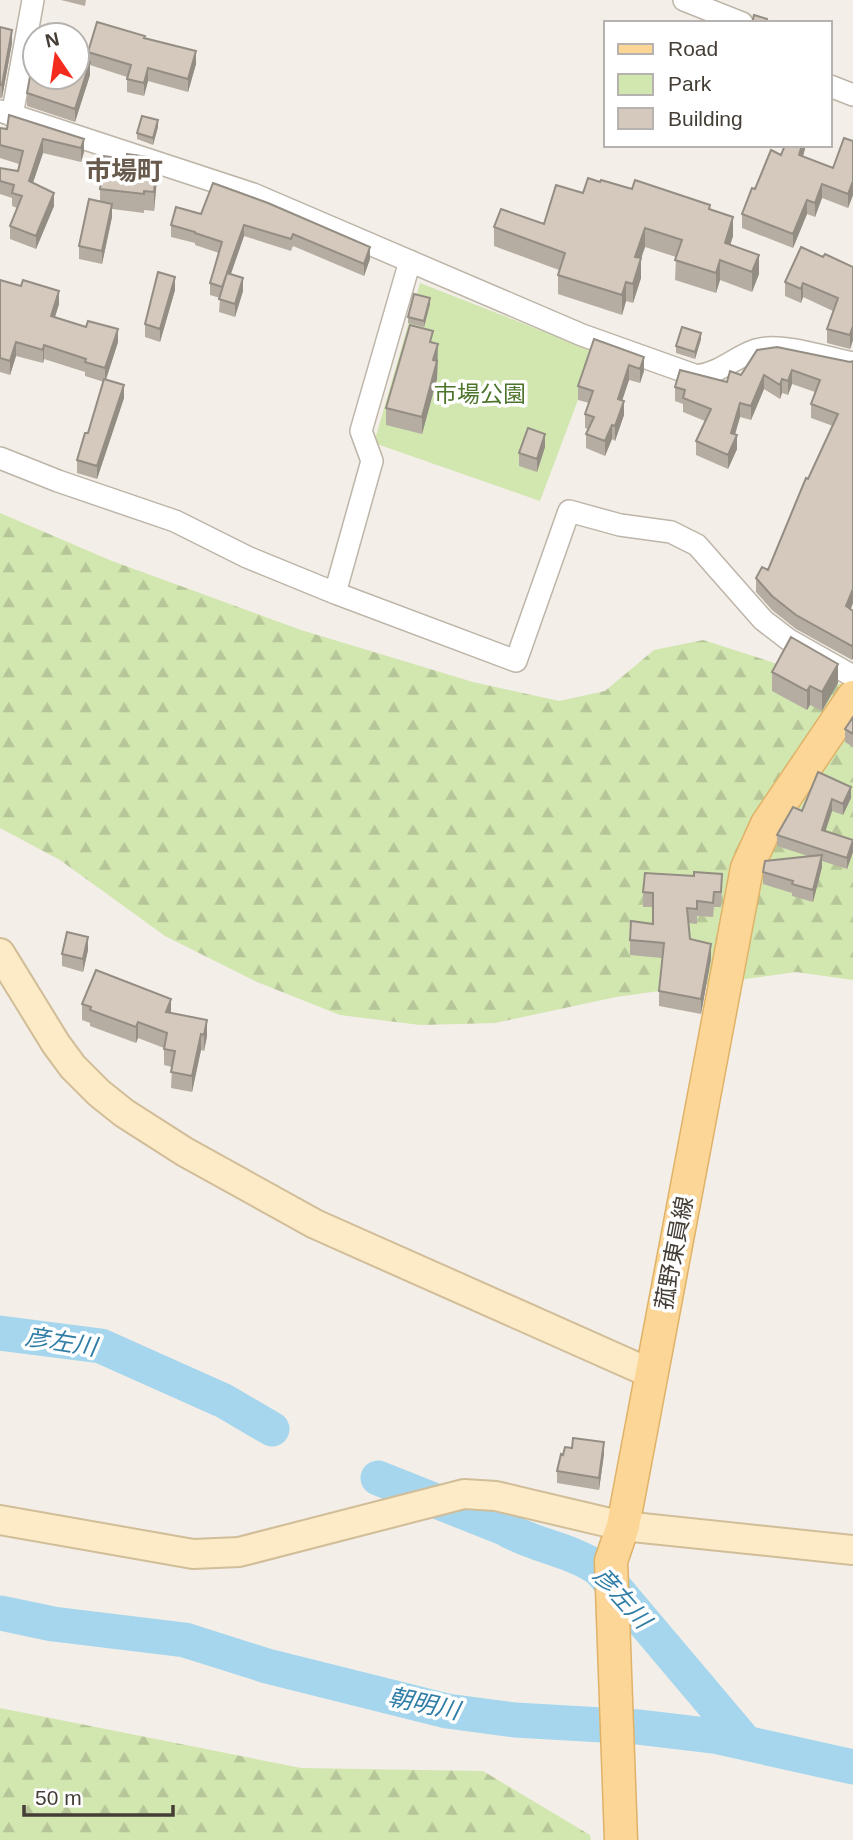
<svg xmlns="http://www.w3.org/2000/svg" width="853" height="1840" viewBox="0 0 853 1840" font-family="Helvetica,'Noto Sans JP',sans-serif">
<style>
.forest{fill:url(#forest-firs)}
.green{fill:#d2e6b0}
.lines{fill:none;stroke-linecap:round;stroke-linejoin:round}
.river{stroke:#a5d6ee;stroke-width:35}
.street-casing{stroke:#beb5a9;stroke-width:24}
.secondary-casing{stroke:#d1bd98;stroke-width:32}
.primary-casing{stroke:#e0b268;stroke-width:35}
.street{stroke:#fff;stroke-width:21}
.secondary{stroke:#fdebc7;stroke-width:28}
.primary{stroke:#fbd697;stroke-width:32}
.wall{fill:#b6ada2}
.shaded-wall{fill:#948d84}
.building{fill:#d4c9bc;stroke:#948d84;stroke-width:2}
.labels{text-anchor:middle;stroke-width:7;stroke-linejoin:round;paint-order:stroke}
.park-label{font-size:23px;fill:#4d752b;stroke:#fff}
.street-label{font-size:23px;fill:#453e36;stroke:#fff}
.water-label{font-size:24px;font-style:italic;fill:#307ea6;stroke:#fff}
.quarter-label{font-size:26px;font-weight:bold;fill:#685b4d;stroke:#fff}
</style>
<defs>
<pattern id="forest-firs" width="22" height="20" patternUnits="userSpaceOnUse" patternTransform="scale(1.75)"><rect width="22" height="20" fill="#d2e6b0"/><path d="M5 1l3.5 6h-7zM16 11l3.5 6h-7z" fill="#b6c698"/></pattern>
</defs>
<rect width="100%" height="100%" fill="#f3eee7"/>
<path class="forest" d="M0,513L112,561L301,630L473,682L559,701L605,691L654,650L703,640L853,688V980L796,972L616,997L495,1023L420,1025L340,1015L257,982L165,936L60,860L0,828Z
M0,1708L301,1768L483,1771L590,1835L591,1840H0Z"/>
<path class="green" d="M420,283L596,352L540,501L374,443Z"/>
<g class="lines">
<path class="river" d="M0,1333L101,1346L224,1401L272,1429
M378,1478L504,1528C534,1546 570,1549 599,1569L746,1743
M0,1613L53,1624L185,1640L267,1666L447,1711L515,1720L638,1727L714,1736L853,1767"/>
<g class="street-casing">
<path id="street" d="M684,0L742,23
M830,86L853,95
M0,111L253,194L582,335L697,376C720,373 735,357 756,350C781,342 827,358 853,363
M12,116L33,0
M410,261L361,431L372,461L335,593L516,661L569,511L620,525L671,532L697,545L763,620L789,640L853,676
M0,458L58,481L175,521L247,557L335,593"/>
</g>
<g class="secondary-casing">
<path id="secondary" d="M0,953L56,1044L73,1067L99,1093L124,1113L185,1152L315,1224L650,1373
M0,1520L193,1554L239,1552L464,1494L496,1496L623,1526L853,1550"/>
</g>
<g class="primary-casing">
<path id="primary" d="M621,1840L611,1561L623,1526L747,868L767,824L853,697"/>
</g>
<use href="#street" class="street"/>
<use href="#secondary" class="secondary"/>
<use href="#primary" class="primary"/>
</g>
<path class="wall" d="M61,0H86L85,6Z
M0,27L12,43L2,98H0Z
M145,39L196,64L188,92L148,81L144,96L127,92V77L90,65V75L75,122L27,106V93L77,77L88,61V52Z
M158,127L153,145L137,139V133Z
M0,128L84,139V152L81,162L43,153L33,183L54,206L36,249L10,239V226L17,208L12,206V198L0,194V168L18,171L19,164L0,158Z
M853,141V195L848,208L822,198L815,217L807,214L793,248L742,228V214L755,189L781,155L806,145L803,157L833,168Z
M127,159H149L157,179L154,211L144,210V213L112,209V217L102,264L79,259V246L100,202V189Z
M600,182L710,210L733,236L730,245L759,274L752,292L720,280L716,293L675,280L676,257L645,247L641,258V278L633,303L626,301L622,315L558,294V275L559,270L494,246V227L544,224L583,193Z
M213,183L370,259L364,276L293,246L291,251L244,236L231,274L243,291L235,317L219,312L220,298L210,295V283L219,253L195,245V243L171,237V225L201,214Z
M823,257L853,267V340L850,349L827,343V329L833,311L803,297L801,303L785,296V282Z
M0,280L59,304L55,317L118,342L106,380L124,398L97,479L77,473V460L88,433L104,382L85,376V372L44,359L43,363L16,356L10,375L0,372Z
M175,290L160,342L145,337V324Z
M430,304L424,327L408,323V317Z
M594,339L644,371L640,383L629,380L622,400L624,415L615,441L612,439L605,456L586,448V434L588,429L585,428V414L589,403L578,400V386Z
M701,339L695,359L676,353V346Z
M433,343L438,361L437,379L422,434L386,425V408Z
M853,361V603L851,609L853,611V658L852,660L796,629L772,610L756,592V578L768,570L808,479L833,426L811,418V404L815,392L792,384L788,395L782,393L780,399L764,389L751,420L740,417L735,435L737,449L728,469L696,455V441L705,421L683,412V404L675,401V387L727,382L741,375Z
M545,447L537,472L519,466V453Z
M772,672L838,683L822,711L810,705L807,710L772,691Z
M853,717V747L845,742V729Z
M818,772L851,798L843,815L832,811L825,831L853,852L847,869L822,861V867L813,902L792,896V893L763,884V872L808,856L777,846V835L802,811Z
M722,889L721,907H714L713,917L697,916V924L688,923L690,939L711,959L701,1014L659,1006V991L662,958L630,955V940L653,924V907H643V892Z
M88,950L83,972L62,966V954Z
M82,1004L171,1013L207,1036L204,1051L201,1050L192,1092L171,1088L172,1067L164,1065V1048L138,1038L136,1043L90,1026V1023L82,1020Z
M572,1448L604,1454L599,1490L557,1483V1471L563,1455Z"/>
<path class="shaded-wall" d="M12,30V43L2,98V85Z
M196,51V64L188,92V79Z
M90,62V75L75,122V109Z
M148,68V81L144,96V83Z
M158,120V127L153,145V138Z
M43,139V153L29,194V181Z
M84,139V152L81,162V148Z
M802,145H806L799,169V155Z
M157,160V179L154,211V192Z
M853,181V195L848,208V194Z
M822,184V198L815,217V203Z
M54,193V206L36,249V236Z
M807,200V214L793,248V234Z
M112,204V217L102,264V251Z
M733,217V236L725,262V243Z
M244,225V236L222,299V287Z
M645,228V247L635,276V257Z
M370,247V259L364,276V264Z
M759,255V274L752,292V272Z
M641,258V278L633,303V284Z
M720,260V280L716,293V273Z
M175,277V290L160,342V329Z
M243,278V291L235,317V304Z
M626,282V301L622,315V295Z
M803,283V297L801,303V289Z
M59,291V304L51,329V316Z
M430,298V304L424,327V321Z
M853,326V340L850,349V335Z
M118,329V342L105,382V368Z
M701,333V339L695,359V352Z
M16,342V356L10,375V361Z
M438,344L437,379L422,434V417L433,360Z
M44,345V359L43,363V350Z
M644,357V371L640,383V369Z
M629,365V380L618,413V399Z
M792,370V384L788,395V381Z
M764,375V389L751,420V406Z
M782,379V393L780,399V385Z
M124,385V398L97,479V466Z
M624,401V415L615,441V426Z
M740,403V417L731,447V433Z
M612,425V439L605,456V441Z
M545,434V447L537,472V459Z
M737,435V449L728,469V455Z
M853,589V603L846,620V606Z
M853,644V658L852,660V646Z
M838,664V683L822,711V692Z
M810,686V705L807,710V691Z
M851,787V798L843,815V804Z
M832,799V811L822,842V830Z
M853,840V852L847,869V858Z
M822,855V867L813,902V890Z
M88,937V950L83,972V959Z
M711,944V959L701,1014V999Z
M171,999V1015L166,1012Z
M207,1020V1036L204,1051V1035Z
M138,1022V1038L136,1043V1027Z
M201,1034V1050L192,1092V1076Z
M604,1442V1454L599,1490V1478Z"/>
<path class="building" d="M754,15L767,19L766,23H752Z
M97,22L145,36L144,38L196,51L188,79L148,68L144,83L127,79L131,65L88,52Z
M0,27L12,30L2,85H0Z
M77,58L90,62L75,109L27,93L33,60H35V77H77Z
M9,115L84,139L81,148L43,139L29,181L54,193L36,236L10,226L22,196L12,193L14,185L0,181V168L18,171L23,151L0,145V128L7,129Z
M142,116L158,120L153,138L137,133Z
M844,138L853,141V181L848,194L822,184L815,203L807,200L793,234L742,214L752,188L755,189L771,150L781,155L785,145H802L799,155L833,168Z
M127,154L149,157V159L157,160L154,192L144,191V194L100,189L104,156L127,159Z
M588,178L600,182L601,180L632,189L635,180L710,205L709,209L733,217L725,243L759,255L752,272L720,260L716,273L675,260L682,240L645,228L635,257L641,258L633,284L626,282L622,295L558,275L565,253L494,227L501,209L544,224L556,185L583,193Z
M213,183L268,203L370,247L364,264L293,234L291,239L244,225L222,287L210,283L222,242L195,233V232L171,225L176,207L201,214Z
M89,199L112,204L102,251L79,246Z
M801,247L823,257L825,254L853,267V326L850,335L827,329L838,298L803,283L801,289L785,282Z
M158,272L175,277L160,329L145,324Z
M227,273L243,278L235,304L219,299Z
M0,280L21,286L23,280L59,291L51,316L86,327L88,321L118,329L105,368L85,362L86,359L44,345L43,350L16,342L10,361L0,358Z
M414,294L430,298L424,321L408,317Z
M410,325L433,331L430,342L438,344L433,360L437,361L422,417L386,408Z
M682,327L701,333L695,352L676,346Z
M594,339L644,357L640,369L629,365L618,399L624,401L615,426L612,425L605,441L586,434L594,417L585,414L593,391L578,386Z
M777,347L850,362L853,361V589L846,606L853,611V644L852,646L796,615L772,596L756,578L762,567L768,570L806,478L808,479L838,414L811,404L820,380L792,370L788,381L782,379L780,385L764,375L751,406L740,403L731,433L737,435L728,455L696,441L711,409L683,398L685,390L675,387L680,370L727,382L730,371L741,375L757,350Z
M104,379L124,385L97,466L77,460L85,433H88Z
M528,428L545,434L537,459L519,453Z
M791,637L838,664L822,692L810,686L807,691L772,672Z
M853,717V734L845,729Z
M818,772L851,787L843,804L832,799L822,830L853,840L847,858L777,835L793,807L802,811Z
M822,855L813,890L792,884L793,881L763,872L765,861Z
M694,872L722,874L721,892H714L713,903L697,901V909L687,908L690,939L711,944L701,999L659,991L664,943L630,940L631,921L653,924V893L643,892L645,873L694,876Z
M67,932L88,937L83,959L62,954Z
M96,970L171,999L166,1012L207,1020L204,1035L201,1034L192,1076L171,1072L175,1051L164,1049L167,1033L138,1022L136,1027L90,1010L91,1007L82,1004Z
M573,1438L604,1442L599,1478L557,1471L561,1454L563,1455L565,1447L572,1448Z"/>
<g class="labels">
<g class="park-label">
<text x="480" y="402">市場公園</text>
</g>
<g class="street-label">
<text transform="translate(674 1253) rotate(-79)" y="8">菰野東員線</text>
</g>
<g class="water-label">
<text transform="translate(61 1342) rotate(9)" y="8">彦左川</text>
<text transform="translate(622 1598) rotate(48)" y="8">彦左川</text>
<text transform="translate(424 1704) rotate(12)" y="8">朝明川</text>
</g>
<g class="quarter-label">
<text x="124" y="180">市場町</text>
</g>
</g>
<rect x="604" y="21" width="228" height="126" fill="#ffffff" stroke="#b5b2af" stroke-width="2"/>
<rect x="618" y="44" width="35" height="10" fill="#fbd697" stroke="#b5b2af" stroke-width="2"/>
<text x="668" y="56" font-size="21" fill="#453e36">Road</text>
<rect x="618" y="74" width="35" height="21" fill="#d2e6b0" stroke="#b5b2af" stroke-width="2"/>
<text x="668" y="91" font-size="21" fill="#453e36">Park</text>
<rect x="618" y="108" width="35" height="21" fill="#d4c9bc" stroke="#b5b2af" stroke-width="2"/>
<text x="668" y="126" font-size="21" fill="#453e36">Building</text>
<g transform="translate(56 56) rotate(347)"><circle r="33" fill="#ffffff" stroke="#b5b2af" stroke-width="2"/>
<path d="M0-5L12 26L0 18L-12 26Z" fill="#f32c1d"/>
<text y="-10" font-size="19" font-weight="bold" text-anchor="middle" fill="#453e36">N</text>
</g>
<path d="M24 1805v10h149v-10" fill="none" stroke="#453e36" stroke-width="3.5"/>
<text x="35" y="1805" font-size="21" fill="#453e36" stroke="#ffffff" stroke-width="5" paint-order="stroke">50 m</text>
</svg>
